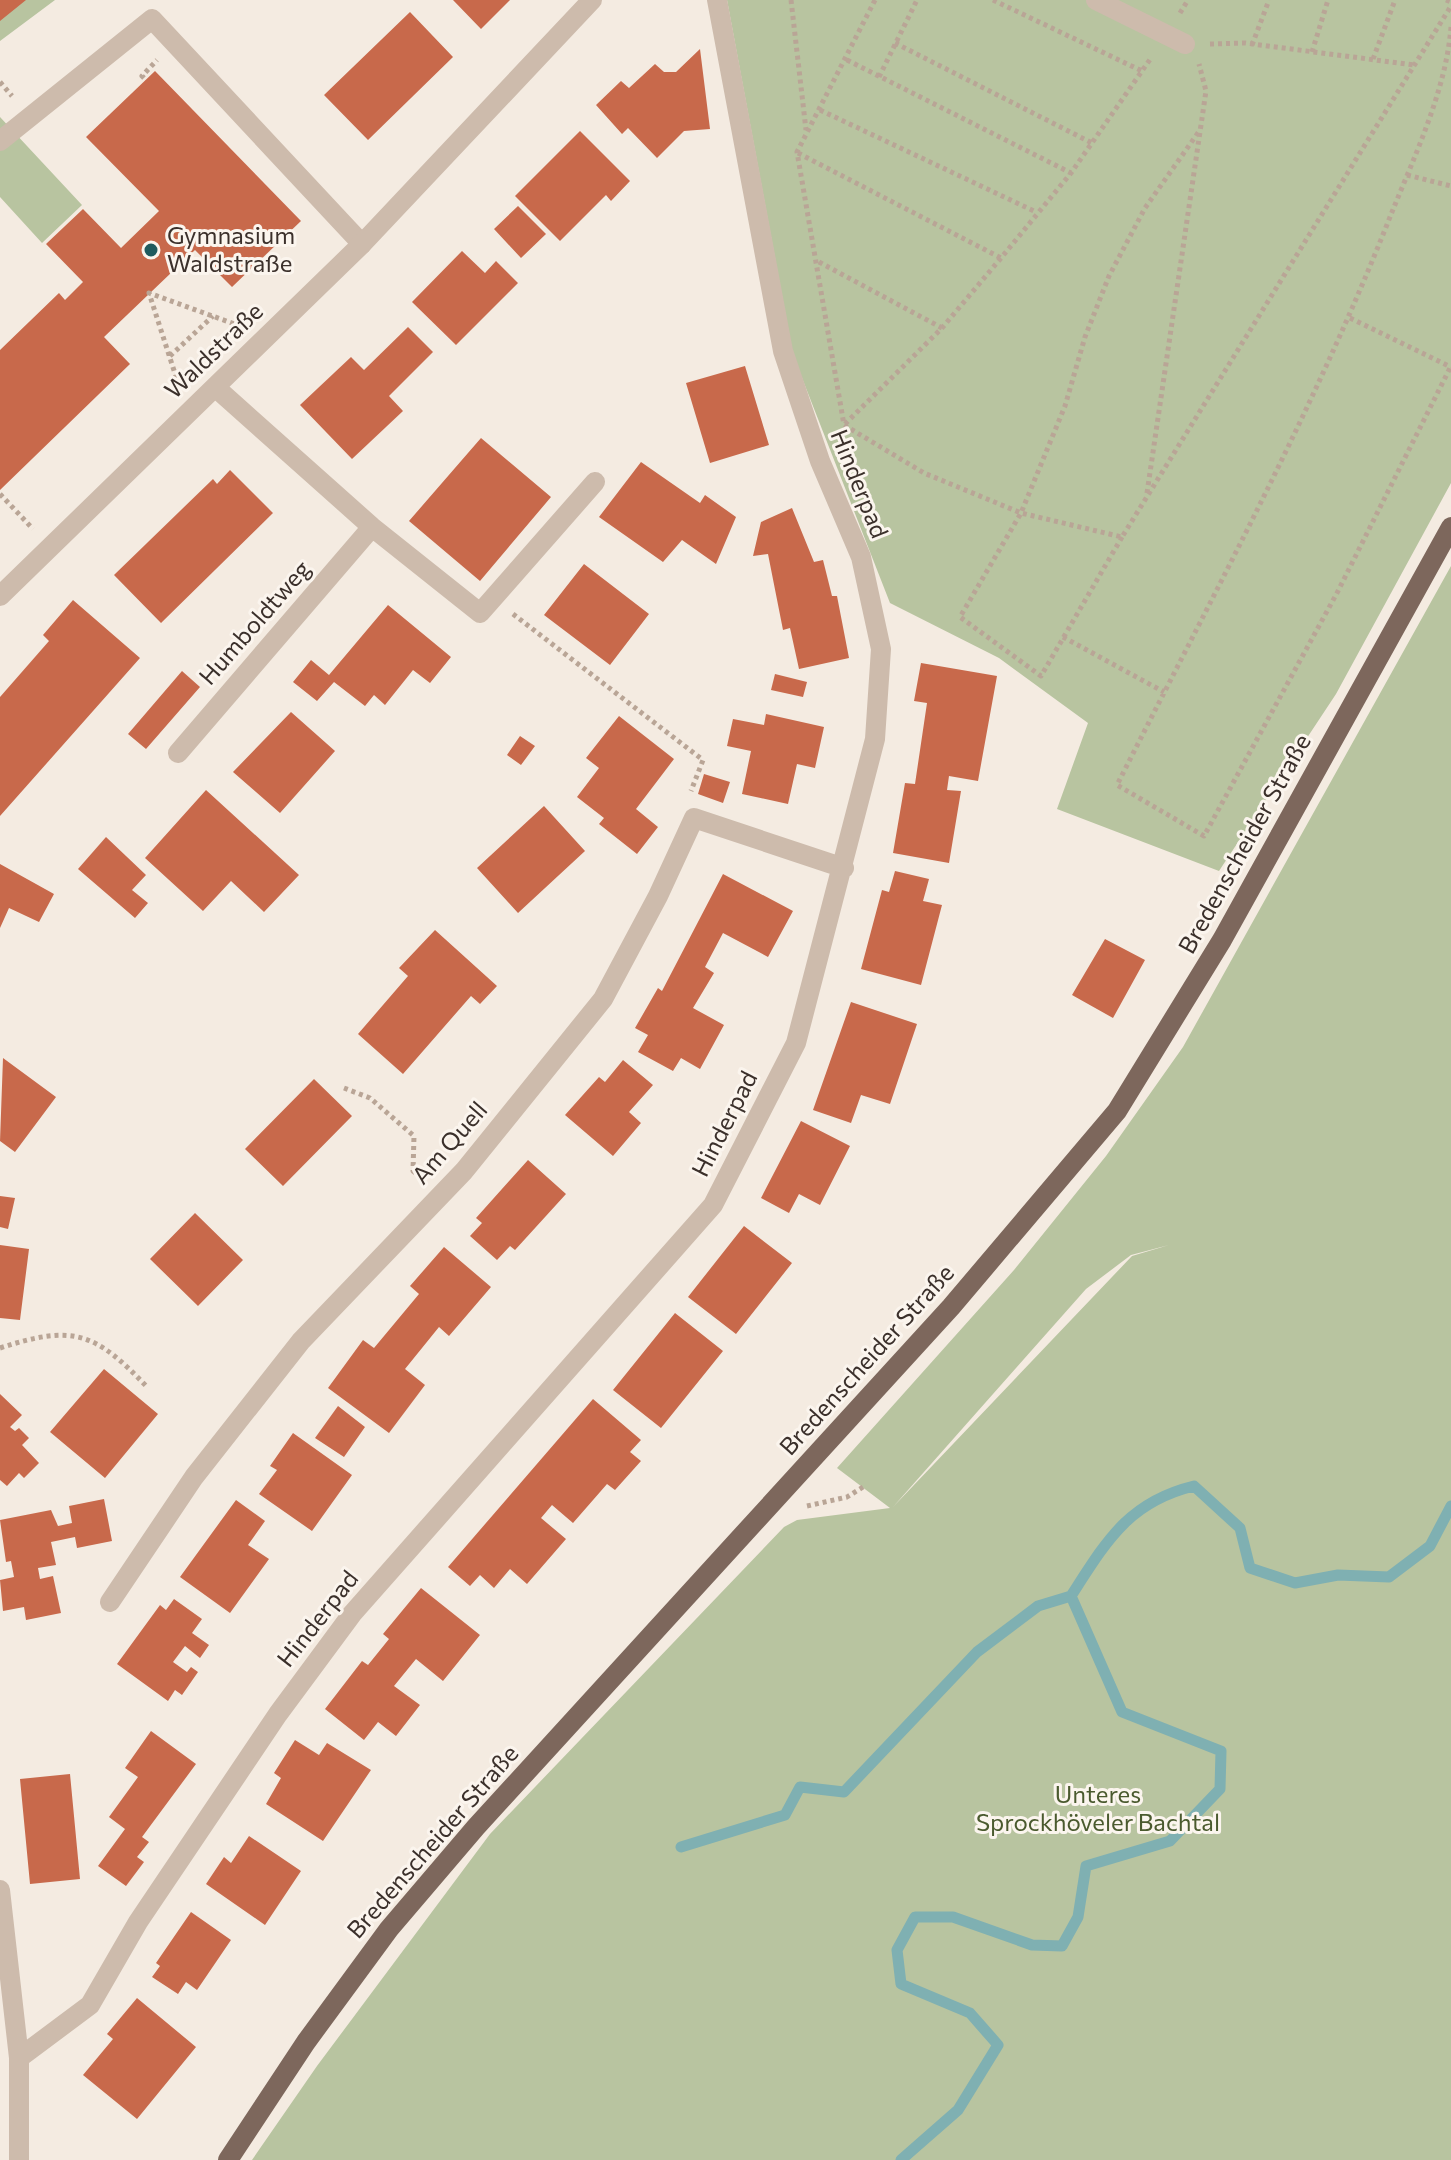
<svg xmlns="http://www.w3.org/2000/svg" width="1451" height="2160" viewBox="0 0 1451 2160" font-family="Commissioner,sans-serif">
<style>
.green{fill:#b8c4a0;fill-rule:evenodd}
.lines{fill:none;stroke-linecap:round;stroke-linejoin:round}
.stream{stroke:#7fb0b2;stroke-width:11}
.building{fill:#c8694b}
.path{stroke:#b9a596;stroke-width:5;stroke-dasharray:4 4;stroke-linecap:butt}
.service{stroke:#cdbbac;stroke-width:20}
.minor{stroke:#cdbbac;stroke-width:20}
.primary{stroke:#7d675c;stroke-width:20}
.poi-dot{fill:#1f5a5e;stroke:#fbf5ee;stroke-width:3}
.labels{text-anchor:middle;stroke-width:6;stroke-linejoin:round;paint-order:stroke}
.poi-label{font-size:24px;fill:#3b302b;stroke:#fbf5ee;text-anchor:start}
.street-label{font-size:24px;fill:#3b302b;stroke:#fbf5ee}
.park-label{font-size:24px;fill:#4a5a2e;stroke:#fbf5ee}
</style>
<rect width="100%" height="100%" fill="#f4ebe1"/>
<path class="green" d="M0,0H55L0,41Z
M727,0H1451V483L1336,694L1219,871L1057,809L1088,723L999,658L890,603L793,355Z
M0,117L82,205L42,243L0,197Z
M1451,566V2160H252L317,2066L490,1834L784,1527L797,1520L890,1508L837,1468L1014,1270L1106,1156L1183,1047ZM1169,1245L1132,1256L893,1507L1086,1289L1131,1255Z"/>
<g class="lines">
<path class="stream" d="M681,1847L785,1815L800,1787L844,1792L977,1652L1038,1606L1071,1596
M901,2160L958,2110L998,2045L970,2013L901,1984L897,1950L915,1917H953L1032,1945L1062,1946L1078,1917L1086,1866L1170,1841L1220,1789L1221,1751L1122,1712L1071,1596C1106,1542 1128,1502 1194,1486L1240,1528L1250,1568L1295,1583L1338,1575L1389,1577L1430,1546L1451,1506"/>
</g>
<path class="building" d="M0,0H26L0,21Z
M453,0H510L481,29Z
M410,12L453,57L368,140L324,95Z
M700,49L710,129L684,131L657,158L628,128L622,134L596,105L621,81L629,88L655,64L664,72H676Z
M155,71L301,221L232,287L195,250L104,337L130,364L0,490V350L59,293L65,300L83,282L46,244L83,209L121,248L159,211L86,137Z
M580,131L630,181L611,201L606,195L560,241L515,196Z
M518,206L546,234L521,258L494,229Z
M462,251L485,273L496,261L518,283L456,345L412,302Z
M408,327L433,352L389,396L403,411L352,459L300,405L351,357L364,370Z
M745,366L769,445L710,463L686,383Z
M481,438L551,497L480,581L409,521Z
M641,462L700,503L705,495L736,517L716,564L682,540L663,562L599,517Z
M230,470L273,513L161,623L114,575L213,479L217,484Z
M792,508L814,562L823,560L832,596H837L849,658L799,669L790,628L783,630L768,554L753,556L761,522Z
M584,564L649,614L610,665L544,615Z
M73,600L140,658L0,816V697L49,641L43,635Z
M388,605L451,657L430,683L413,670L385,705L374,695L365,706L334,682L317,701L293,682L311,660L329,675Z
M921,663L997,676L978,781L949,776L947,790L961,791L949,863L893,853L905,783L915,784L927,703L914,701Z
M182,671L200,687L146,749L128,734Z
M775,674L807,682L803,697L771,690Z
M291,712L335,751L280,813L233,772Z
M766,714L824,727L815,768L797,764L788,804L742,794L751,751L727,746L733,719L764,725Z
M619,716L674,759L636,809L658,827L637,854L599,824L604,818L577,797L599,768L586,758Z
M520,736L535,746L521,765L507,755Z
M704,774L730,782L723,803L698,794Z
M206,790L299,875L264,912L231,881L203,911L145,858Z
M544,806L585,851L518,913L477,868Z
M106,837L146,875L132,890L148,903L135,918L78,869Z
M0,864L54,894L39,922L9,908L0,928Z
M895,871L929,879L923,901L942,905L921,985L861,969L882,890L889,892Z
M723,874L793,911L768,957L723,933L705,967L714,973L693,1008L724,1025L700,1069L681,1058L673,1071L638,1052L648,1035L635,1028L658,988L662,991Z
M435,930L497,986L480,1004L471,996L403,1074L358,1034L408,976L399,968Z
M1105,939L1145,960L1113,1018L1072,995Z
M851,1002L917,1024L890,1104L861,1095L851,1123L813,1110Z
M3,1058L56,1097L15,1152L0,1141Z
M623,1060L653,1085L629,1112L641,1123L613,1156L565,1115L599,1077L605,1082Z
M314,1079L352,1116L283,1186L245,1149Z
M801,1121L850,1146L820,1205L799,1194L789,1213L761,1198Z
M528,1160L566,1194L515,1250L510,1246L497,1260L470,1236L482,1223L476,1218Z
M0,1196L15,1198L8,1229L0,1227Z
M195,1213L243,1260L198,1306L150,1259Z
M744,1226L792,1263L736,1334L688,1297Z
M0,1245L29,1249L20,1320L0,1318Z
M444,1247L491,1287L449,1336L439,1327L405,1369L425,1385L389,1433L328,1388L363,1340L374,1348L419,1294L410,1286Z
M675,1313L723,1351L661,1428L613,1390Z
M104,1369L158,1414L105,1478L50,1432Z
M0,1394L22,1415L10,1427L15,1431L19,1428L29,1438L22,1445L39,1463L24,1478L19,1473L7,1486L0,1480Z
M593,1399L641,1440L630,1452L641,1461L615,1490L607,1484L573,1523L552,1505L541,1518L566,1539L527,1584L510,1569L494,1588L480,1575L470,1586L448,1567Z
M338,1406L365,1427L344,1457L315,1438Z
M293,1433L352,1475L312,1531L259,1494L277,1470L270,1466Z
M104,1499L112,1541L77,1548L75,1537L51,1542L56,1565L38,1568L40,1579L53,1576L61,1613L26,1620L24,1607L3,1611L0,1580L14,1577L11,1561L6,1562L0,1520L51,1510L58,1526L72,1523L69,1506Z
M236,1500L265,1521L248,1545L269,1559L230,1613L180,1577Z
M421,1588L480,1635L443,1681L416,1659L394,1686L420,1705L396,1736L378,1722L364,1740L325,1709L362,1661L368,1665L389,1639L383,1634Z
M174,1599L202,1619L192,1633L209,1645L200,1658L185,1646L173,1662L187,1672L191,1667L198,1672L182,1695L175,1690L168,1701L117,1664L160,1605L166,1610Z
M151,1731L196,1764L142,1837L149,1842L137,1857L144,1862L126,1886L98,1866L125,1829L109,1817L138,1777L125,1768Z
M295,1740L319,1755L327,1743L371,1770L323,1841L266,1804L281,1778L274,1773Z
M70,1774L80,1879L30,1884L20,1779Z
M249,1836L301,1871L265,1925L206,1884L224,1857L231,1863Z
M191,1912L231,1940L197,1990L186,1982L178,1994L152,1977L160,1966L156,1963Z
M137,1998L196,2047L137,2119L83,2075L113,2039L107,2034Z"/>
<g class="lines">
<path class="path" d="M791,0L806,130
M875,0L797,152L844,425L924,473L1021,513L1122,537L1451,6
M993,0L1142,71
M1446,0L1451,2
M1180,13L1188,0
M1451,27C1446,91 1414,157 1390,217C1313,412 1212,597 1117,785L1204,836L1337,593L1451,366
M895,43L1092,143
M1210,44L1245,43L1414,65
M1252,45L1269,0
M1312,52L1328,0
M1373,59L1395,0
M847,60L1071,173
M879,77L917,0
M144,78L142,76L157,60
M0,82L12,96
M820,110L1036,212
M798,153L1001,258
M1407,175L1451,186
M819,262L942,328
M1350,318L1451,367
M170,356L213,316
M179,386L149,293L240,326
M845,424L942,328L1001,258L1071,173L1151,58
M1147,493L1206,91L1199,64
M0,494L33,529
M1122,537L1041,676L960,617L1021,513L1065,406L1085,337L1109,276L1145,208L1200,130
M513,614L703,760L691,791
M1063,637L1164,692
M344,1088L370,1098L414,1136L413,1171L420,1177
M0,1348C74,1324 95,1332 148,1388
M807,1506L847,1497L863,1487"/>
<path class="service" d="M1096,0L1185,44
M0,141L152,19L362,244"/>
<path class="minor" d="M215,387L372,527L480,613L595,482
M0,596L362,244L592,0
M178,753L372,527
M110,1602L194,1477L301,1341L464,1171L603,999L658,896L694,818L844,868
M0,1890L19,2058V2160
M19,2058L90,2005L138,1922L278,1714L352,1614L713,1205L796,1043L875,739L881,649L861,557L820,461L783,351L717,0"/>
<path class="primary" d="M228,2160L306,2042L389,1929L476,1827L951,1307L1117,1111L1222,940L1451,527"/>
</g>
<circle class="poi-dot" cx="151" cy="250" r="8"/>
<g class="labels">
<g class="poi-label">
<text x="167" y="244">Gymnasium<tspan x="167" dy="28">Waldstraße</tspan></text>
</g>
<g class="street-label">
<text transform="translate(214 351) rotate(-44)" y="8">Waldstraße</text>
<text transform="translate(859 484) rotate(68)" y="8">Hinderpad</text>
<text transform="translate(255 623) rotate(-49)" y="8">Humboldtweg</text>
<text transform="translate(1245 844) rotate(-61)" y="8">Bredenscheider Straße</text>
<text transform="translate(725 1124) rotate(-63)" y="8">Hinderpad</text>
<text transform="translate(450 1143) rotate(-49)" y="8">Am Quell</text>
<text transform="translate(867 1360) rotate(-48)" y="8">Bredenscheider Straße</text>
<text transform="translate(318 1619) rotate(-52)" y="8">Hinderpad</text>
<text transform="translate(433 1842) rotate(-49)" y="8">Bredenscheider Straße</text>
</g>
<g class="park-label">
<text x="1098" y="1803">Unteres<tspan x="1098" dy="28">Sprockhöveler Bachtal</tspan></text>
</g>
</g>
</svg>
